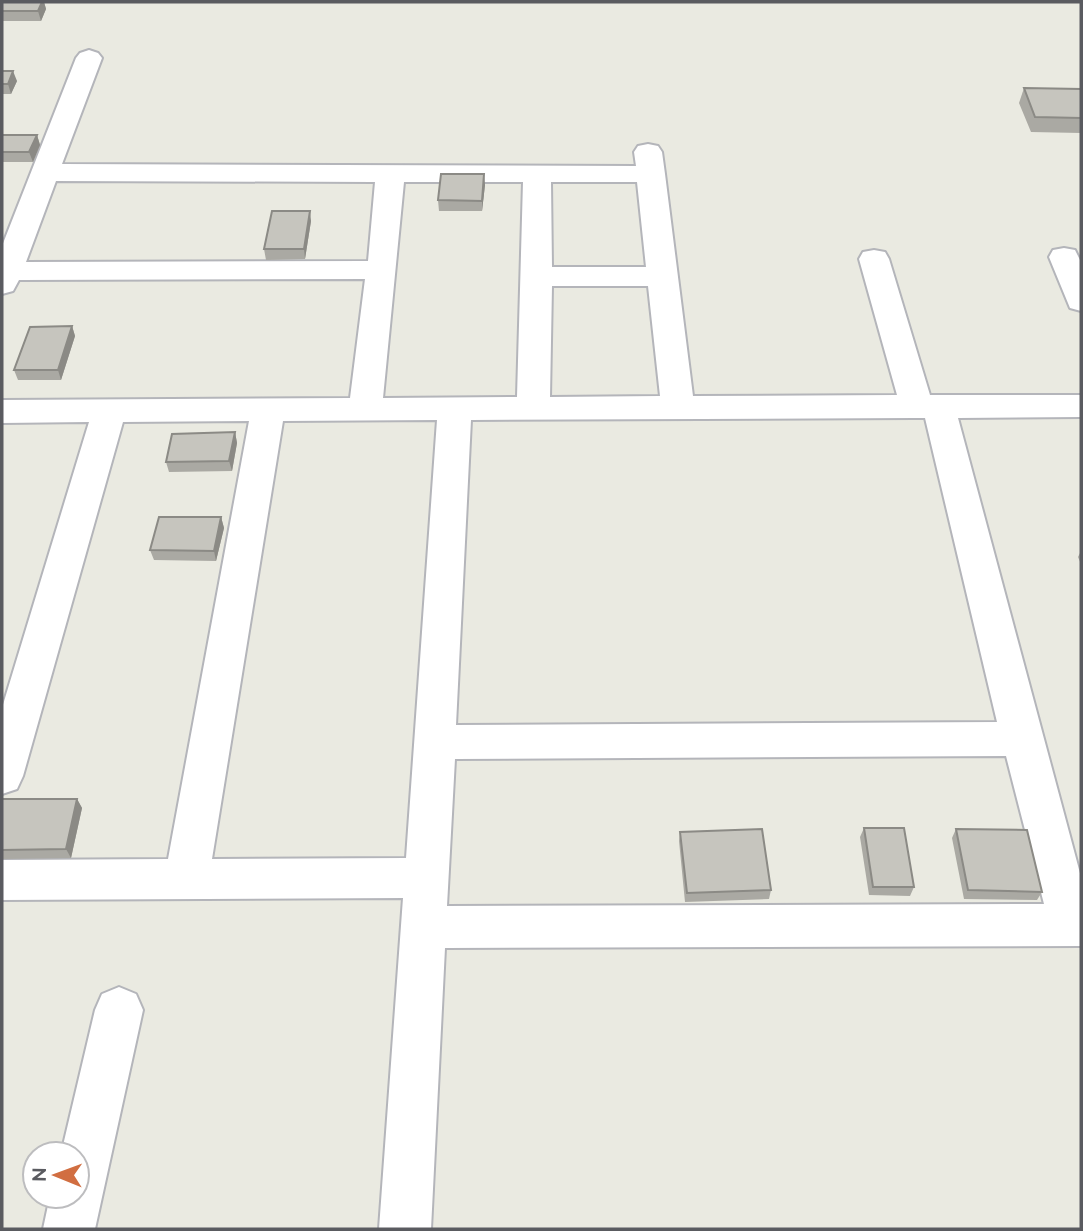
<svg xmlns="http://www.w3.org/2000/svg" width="1083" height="1231" viewBox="0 0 1083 1231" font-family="Raleway,sans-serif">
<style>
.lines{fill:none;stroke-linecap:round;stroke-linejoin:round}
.minor-casing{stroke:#b4b5ba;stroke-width:4}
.minor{fill:#fff;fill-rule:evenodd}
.wall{fill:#aaa9a3}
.shaded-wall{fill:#8b8a85}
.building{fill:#c6c5be;stroke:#8b8a85;stroke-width:2}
</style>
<rect width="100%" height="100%" fill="#eaeae1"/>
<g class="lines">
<g class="minor-casing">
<path id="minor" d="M89,50L98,53L102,58L62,164L636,166L634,152L638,146L648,144L658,146L662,152L665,174L693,396L897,395L859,259L863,252L874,250L885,252L889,259L930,395H1081V417L958,418L1081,877V946L445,948L431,1229H379L403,898L2,900V860L168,859L249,421L123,422L23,776L17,789L2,794V708L89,422L2,423V400L350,398L365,279L19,280L13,291L2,294V246L76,58L80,53ZM56,181L375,182L368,261L26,262ZM404,182H523L517,397L383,398ZM551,182H637L646,267H552ZM552,286H648L660,396L550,397ZM913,418H925L997,722L456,725L471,420ZM437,420L406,858L212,859L283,421ZM1006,756L1044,904L447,906L455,759Z
M1064,248L1075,250L1081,262V311L1070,308L1049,257L1053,250Z
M119,987L136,994L143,1010L95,1229H43L50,1196H77V1154H61L95,1010L102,994Z"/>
</g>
<use href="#minor" class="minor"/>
</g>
<path class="wall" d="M2,2H44L46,9L41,21H2Z
M2,71L17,81L11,94H2Z
M1024,88L1081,89V133L1031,132L1019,103Z
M2,135H37L40,145L33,162H2Z
M485,185L482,211H439L438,200Z
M311,221L305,259L266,260L264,249Z
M72,326L75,336L61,380H18L14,370Z
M235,432L237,443L232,471L169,472L166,462Z
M221,517L224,528L216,561L154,560L150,550Z
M1081,551V564L1078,557Z
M2,799H77L82,808L71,858L2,859Z
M864,828L914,887L910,896L869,895L860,837Z
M956,829L1042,892L1037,900L964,899L952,838Z
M680,832L771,890L769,899L685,902L679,841Z"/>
<path class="shaded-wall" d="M42,2H44L46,9L41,21L38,11Z
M13,71L17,81L11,94L8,84Z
M37,135L40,145L33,162L29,152Z
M484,174L485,185L482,211V201Z
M310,211L311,221L305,259L304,249Z
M72,326L75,336L61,380L58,370Z
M235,432L237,443L232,471L229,461Z
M221,517L224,528L216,561L214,551Z
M77,799L82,808L71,858L66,849Z"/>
<path class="building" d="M2,2H42L38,11H2Z
M2,71H13L8,84H2Z
M1024,88L1081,89V118L1035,117Z
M2,135H37L29,152H2Z
M441,174H484L482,201L438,200Z
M272,211H310L304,249H264Z
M72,326L58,370H14L30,327Z
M235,432L229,461L166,462L172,434Z
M159,517H221L214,551L150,550Z
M2,799H77L66,849L2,850Z
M864,828H904L914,887H873Z
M762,829L771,890L687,893L680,832Z
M956,829L1027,830L1042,892L968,890Z"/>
<rect width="1083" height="1231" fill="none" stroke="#5a5b60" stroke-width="7"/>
<g transform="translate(56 1175) rotate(271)"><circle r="33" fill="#ffffff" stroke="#bdbdbf" stroke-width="2"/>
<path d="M0-5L12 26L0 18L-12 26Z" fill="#d16e41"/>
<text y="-10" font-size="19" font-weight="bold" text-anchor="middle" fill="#5a5b60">N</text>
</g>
</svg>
